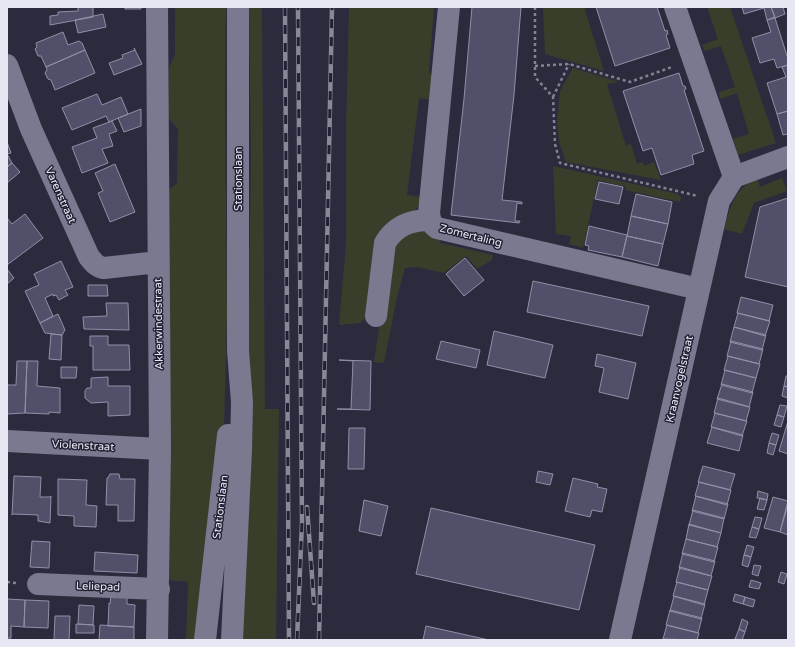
<svg xmlns="http://www.w3.org/2000/svg" width="795" height="647" viewBox="0 0 795 647" font-family="'Varela Round',sans-serif">
<style>
.green{fill:#373f2b}
.building{fill:#51506b;stroke:#908fa7}
.lines{fill:none;stroke-linecap:round;stroke-linejoin:round}
.path{stroke:#838392;stroke-width:2.5;stroke-dasharray:3 3;stroke-linecap:butt}
.minor{stroke:#7a7990;stroke-width:22}
.rail-casing{stroke:#898898;stroke-width:4.5}
.rail{stroke:#222134;stroke-width:3;stroke-dasharray:9;stroke-linecap:butt}
.labels{text-anchor:middle;stroke-width:3;stroke-linejoin:round;paint-order:stroke}
.street-label{font-size:11px;fill:#e7e7f3;stroke:#222134}
</style>
<rect width="100%" height="100%" fill="#2c2b3e"/>
<path class="green" d="M175,7H226L225,98L227,314L224,429L200,640H186L188,582L168,580L166,192L177,183L178,129L168,117L169,67L175,55Z
M249,7H262L265,409H279L276,640H238L247,446L251,157Z
M349,7H434L429,72L436,80L434,100L419,98L407,195L423,197L416,210L404,217L368,315L360,323L339,325L346,243V129Z
M543,7H584L604,71L545,54Z
M707,7H730L776,143L738,155L733,139L749,134L737,93L720,99L719,92L735,87L721,46L705,51L702,45L718,39Z
M573,68L619,82L607,84L626,146L631,144L637,164L643,162L644,166L654,162L661,180L566,162L559,142L557,123L560,91Z
M553,166L678,194L681,197L680,202L626,190V187L598,180L583,248L569,244L571,236L556,234Z
M757,178L760,187L782,178L787,191L754,203L742,234L724,229C730,207 735,188 757,178Z
M419,230L441,235L440,243L493,255L492,260L477,269L466,256L444,273L417,267L405,268L397,297L384,363L374,362L383,301L393,242Z"/>
<path class="building" d="M78,7H93V17L50,25V16L58,15V12L78,11Z
M125,7H141V9H125Z
M472,7H521L514,95L502,200L522,202V204L517,203L515,221H520L519,223L451,215L464,99Z
M596,7H657L665,31L667,30L668,34L666,35L670,48L615,66Z
M742,7H771L775,17L767,20L764,8L744,14Z
M771,7H783L785,14L775,18Z
M103,14L106,27L78,33L75,20Z
M775,18L788,59V65L777,68L774,59L760,63L752,38L771,32L767,20Z
M63,32L68,45L79,41L82,43L85,50L46,67L41,56H38L35,49L37,47L36,43Z
M134,48L142,64L114,75L109,63L123,58L122,55L135,50Z
M85,50L95,73L55,90L51,80L48,79L45,73L47,70L46,67Z
M788,65V111L777,114L767,83L786,77L782,67Z
M679,73L683,86H685L686,89L684,90L704,151L692,155L694,164L661,175L652,148L643,151L623,91Z
M97,94L102,105L121,97L128,114L109,122L106,116L72,130L62,108Z
M141,109V126L124,132L118,118Z
M788,111V134L783,135L777,114Z
M112,121L117,131L109,134L113,146L102,149L108,163L82,173L72,147L97,138L93,128Z
M7,142L11,153L7,154L12,163L7,167Z
M12,163L20,172L7,183V167Z
M115,164L135,212L110,222L98,193L103,191L95,173Z
M599,182L623,187L619,204L595,199Z
M636,194L672,202L668,224L631,216Z
M788,198V287L745,277L760,207Z
M25,214L43,238L7,265V218L12,224Z
M631,216L668,224L663,244L627,236Z
M589,226L627,235L622,257L588,250L589,246L585,245Z
M627,236L663,244L658,266L622,257Z
M465,258L484,280L464,296L446,274Z
M61,261L73,287L65,290L68,295L59,300L56,295L53,296V294L45,298L53,316L40,323L25,291L39,285L34,274Z
M7,269L14,278L7,284Z
M533,281L649,306L642,336L527,312Z
M88,285H107L108,296H88Z
M741,297L773,305L769,321L737,313Z
M106,303H128L129,330L84,329L83,317L107,316Z
M738,313L770,321L765,336L734,327Z
M58,314L65,330L62,335L45,333L40,323Z
M734,327L766,335L762,350L730,342Z
M494,331L553,345L545,378L487,365Z
M51,334L62,335L61,360L49,359Z
M90,336H108V345H129L130,370H93V346H90Z
M441,341L480,350L476,368L436,359Z
M731,341L763,349L759,364L727,356Z
M597,354L636,363L628,399L599,392L604,368L595,366Z
M728,356L760,364L756,378L724,370Z
M339,360L371,361L370,410L337,409H351L353,361Z
M17,361H27L25,413L7,414V385H16Z
M27,361H38L37,386L60,388V413L49,412V414L25,413Z
M61,367H77L76,378H61Z
M725,370L756,378L752,393L721,385Z
M786,376H788V387L784,386Z
M108,377V386H130V415L108,416V402L91,403L85,398V391L87,388H91V378Z
M722,384L753,392L749,407L717,399Z
M784,386L788,387V398L782,396Z
M718,398L750,407L746,421L714,413Z
M780,405L787,406L784,417L777,415Z
M715,413L747,421L742,436L711,427Z
M777,415L784,417L781,427L774,425Z
M788,421V454L779,451Z
M712,427L743,435L739,451L707,443Z
M349,428H365L364,469H348Z
M772,433L779,435L776,445L769,443Z
M769,443L776,445L773,455L767,453Z
M703,466L735,474L730,490L698,482Z
M538,471L553,474L550,485L536,482Z
M110,474H119L120,479H135L134,521H118V505H106L107,478H108Z
M14,476L41,477L40,497H50L51,496L50,523L38,521V515L13,514L12,515Z
M573,478L598,484L597,487L607,489L602,512L592,510L590,517L565,511Z
M58,479L87,480L86,505L97,506L96,527L74,526V516L58,515Z
M699,482L731,490L727,505L695,496Z
M758,491L768,494L767,500L757,498Z
M696,496L728,504L724,519L692,511Z
M773,497L788,501L780,532L764,528Z
M760,498L767,500L764,510L757,509Z
M364,500L388,506L381,536L359,531Z
M788,504V535L780,532Z
M431,508L595,545L579,610L416,574Z
M693,510L724,518L721,533L689,525Z
M755,517L762,518L759,529L752,527Z
M689,524L721,533L717,547L686,539Z
M752,527L759,529L756,538L749,537Z
M686,539L718,547L714,562L682,554Z
M32,541L50,542L49,568L30,567Z
M747,545L754,547L751,557L744,555Z
M95,552L138,555L137,573L94,571Z
M683,553L715,561L711,576L679,568Z
M744,555L751,557L748,567L742,565Z
M754,565L761,566L758,576L752,574Z
M680,567L712,576L708,590L676,582Z
M781,572L787,574L784,584L778,582Z
M751,580L761,583L759,589L749,587Z
M677,582L708,590L704,605L673,596Z
M735,594L745,597L743,604L733,601Z
M111,595L127,596V604L135,605L134,627L108,626L109,603L110,604Z
M674,596L705,604L701,619L670,611Z
M745,597L755,600L753,607L743,604Z
M7,599L25,600L24,627L11,626V638H7Z
M25,600L49,601L48,628L24,627Z
M79,605L94,606L93,625L78,624Z
M670,610L702,618L698,633L666,625Z
M55,616H70L69,640H54Z
M742,619L748,622L745,632L739,629Z
M76,624L94,625V633H76Z
M100,625L134,627V640H99Z
M667,625L699,633L697,640L663,639Z
M426,626L489,640H423Z
M739,629L745,632L742,640L735,639Z"/>
<g class="lines">
<path class="path" d="M535,7V77L553,97L555,144L560,163L698,196
M535,66L569,64L630,82L672,67
M553,97L569,64
M7,582L16,583"/>
<path class="minor" d="M157,7L160,449L157,640
M449,7L429,213C430,220 431,224 437,228L699,289
M675,7L734,177
M7,65L31,129L89,257C94,263 97,267 104,268L158,262
M376,316L385,243C395,226 410,220 430,220
M7,441L160,449
M38,584L159,589
M205,640L228,435
M232,640L241,450L242,402L238,351V7
M620,640L719,201L734,177L788,157"/>
<g class="rail-casing">
<path id="rail" d="M285,7L289,640
M307,507L314,603
M297,640L302,522L298,7
M319,640L332,7"/>
</g>
<use href="#rail" class="rail"/>
</g>
<g class="labels">
<g class="street-label">
<text transform="translate(238 179) rotate(-90)" y="4">Stationslaan</text>
<text transform="translate(61 195) rotate(66)" y="4">Varenstraat</text>
<text transform="translate(471 235) rotate(14)" y="4">Zomertaling</text>
<text transform="translate(158 324) rotate(-91)" y="4">Akkerwindestraat</text>
<text transform="translate(679 379) rotate(-77)" y="4">Kraanvogelstraat</text>
<text transform="translate(83 445) rotate(3)" y="4">Violenstraat</text>
<text transform="translate(220 507) rotate(-83)" y="4">Stationslaan</text>
<text transform="translate(98 586) rotate(2)" y="4">Leliepad</text>
</g>
</g>
<rect width="795" height="647" fill="none" stroke="#e7e7f3" stroke-width="16"/>
</svg>
